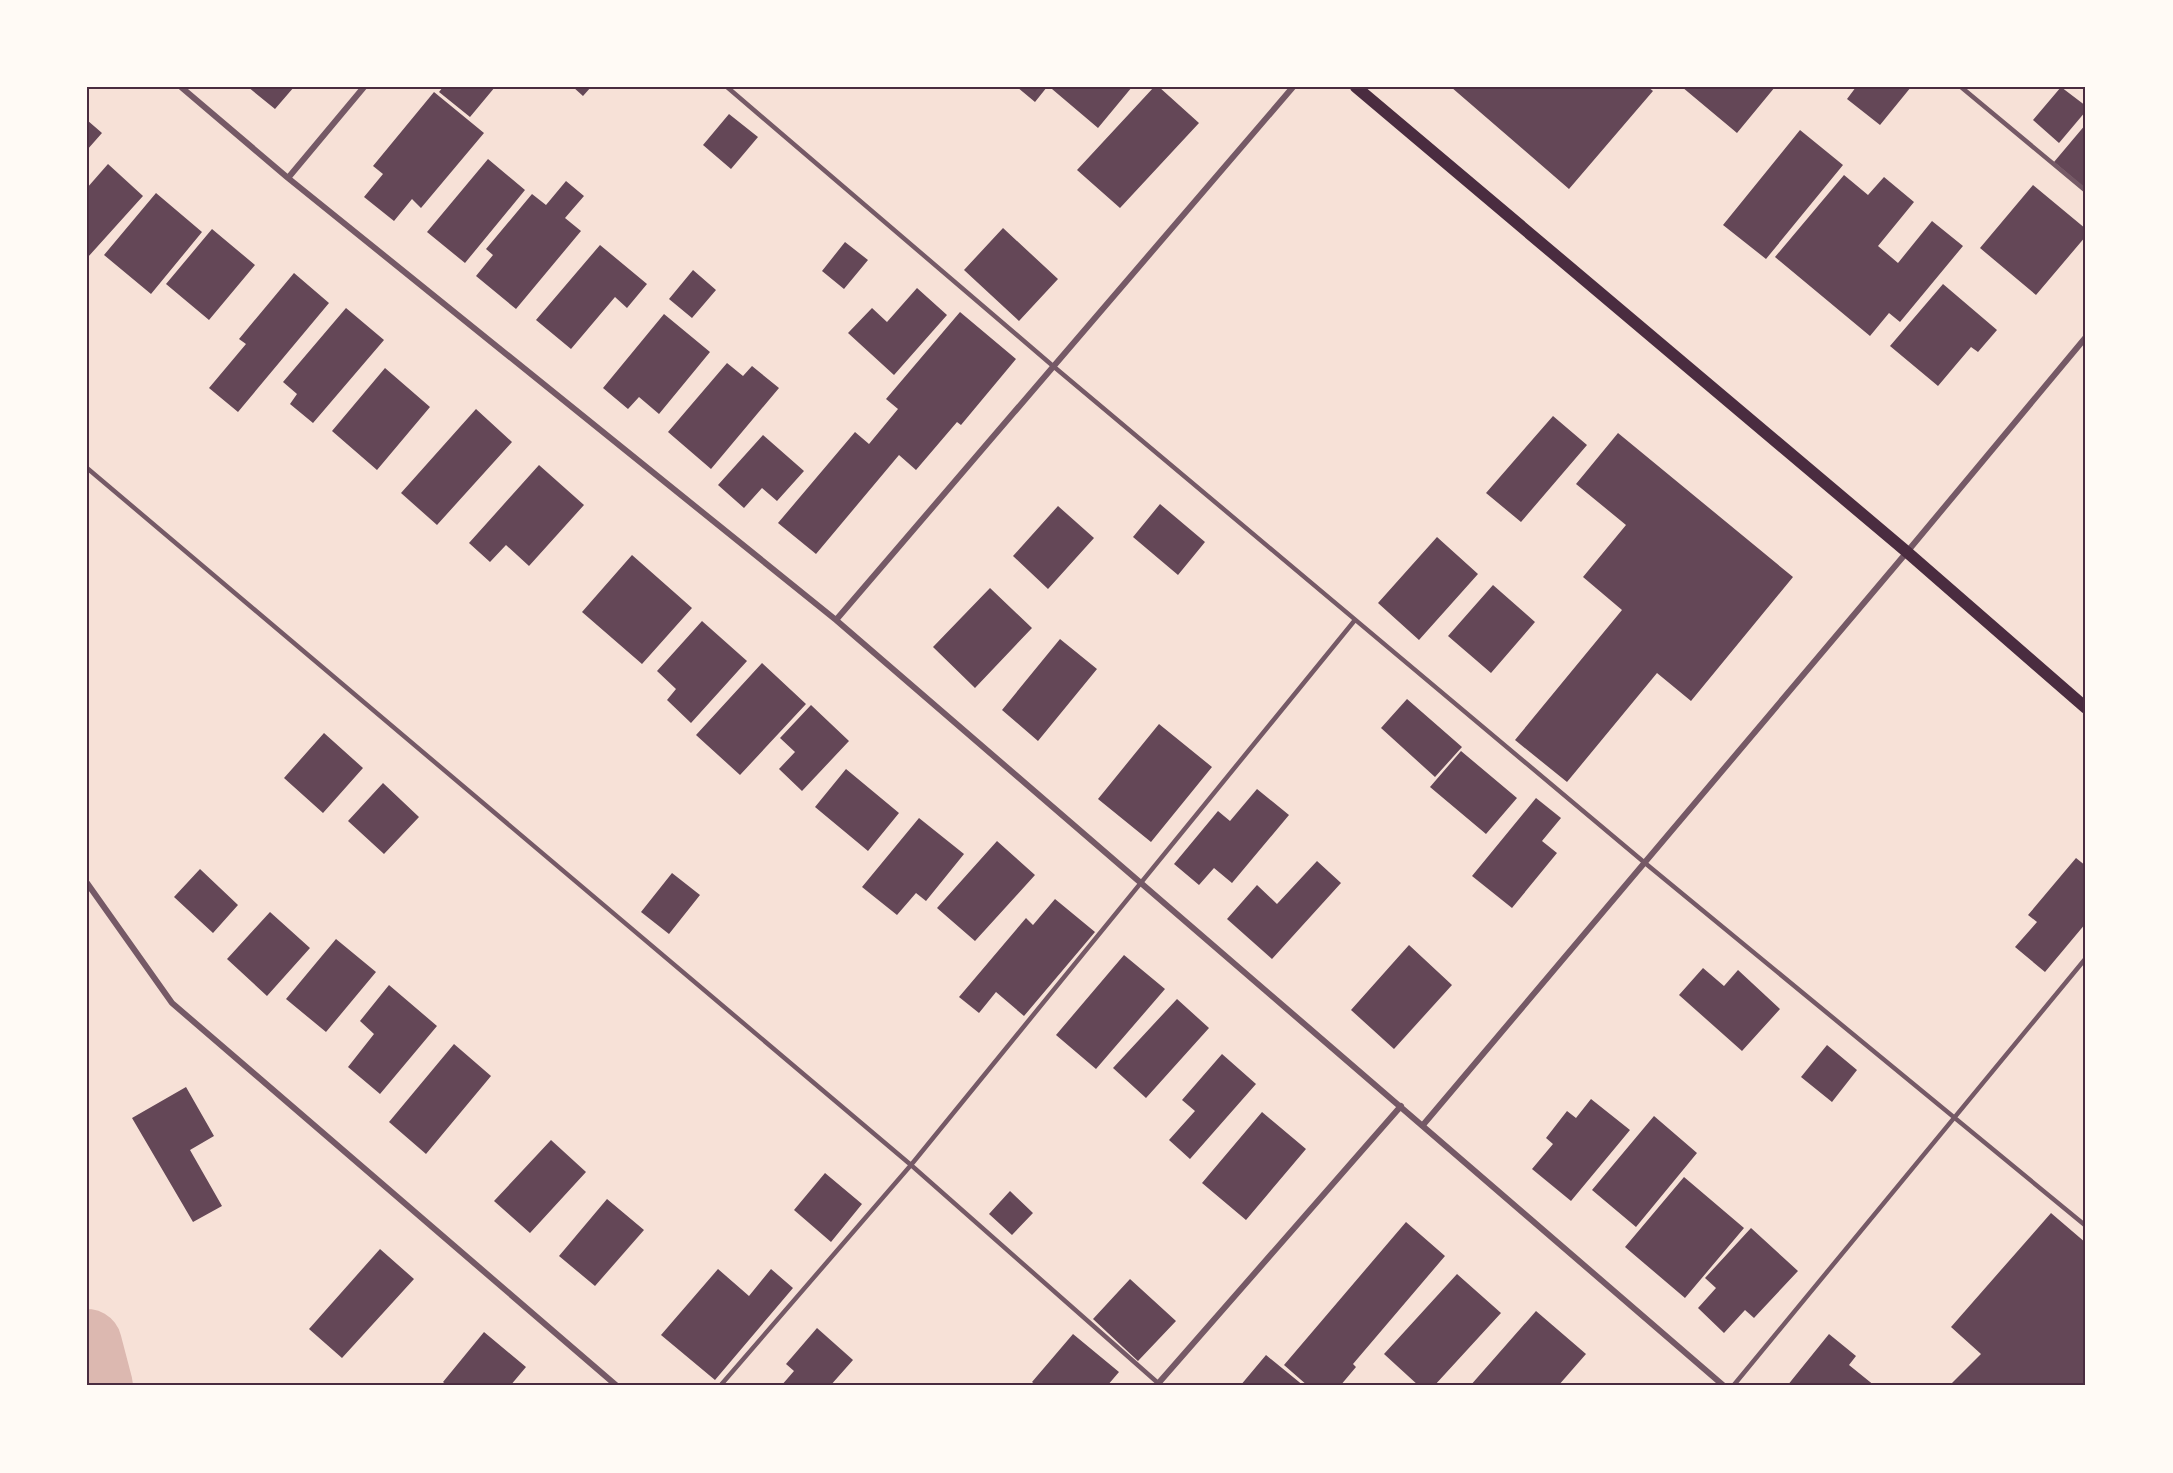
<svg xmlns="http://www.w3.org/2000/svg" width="2173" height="1473" viewBox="0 0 2173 1473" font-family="Jost,sans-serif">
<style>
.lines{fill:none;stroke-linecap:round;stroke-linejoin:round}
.river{stroke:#dcb8b0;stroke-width:70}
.building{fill:#644757}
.service{stroke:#755966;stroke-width:4.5}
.minor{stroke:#755966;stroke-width:6}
.secondary{stroke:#4a2c40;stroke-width:12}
.neatline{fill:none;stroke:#4a2c40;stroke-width:2}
</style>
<rect width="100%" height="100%" fill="#f7e1d7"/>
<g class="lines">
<path class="river" d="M87,1344L98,1386"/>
</g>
<path class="building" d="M248,87H294L275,109Z
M443,87H495L470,117L439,92Z
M573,87H591L583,96Z
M1017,87H1047L1035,102Z
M1054,87H1132L1098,128L1052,89Z
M1154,87H1159L1199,123L1120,208L1077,170Z
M1451,87H1648L1653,91L1569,189Z
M1682,87H1775L1737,133Z
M1856,87H1911L1880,125L1847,99Z
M2061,87L2086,106V111L2059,143L2033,120Z
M434,92L484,133L421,208L412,199L394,221L364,197L383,174L373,166Z
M729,114L758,137L731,169L703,145Z
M87,120L102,133L87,150Z
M2086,124V189L2054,162Z
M1800,130L1843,165L1766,259L1723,225Z
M488,159L525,190L465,263L427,232Z
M108,164L143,196L88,257L87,188Z
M1844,175L1868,195L1884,177L1914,202L1878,246L1898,263L1932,221L1963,246L1900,322L1889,313L1870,336L1775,257Z
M566,181L584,196L565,218L581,231L516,309L476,276L493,255L486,249L532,194L546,205Z
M2033,185L2086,229V236L2036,295L1980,248Z
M156,193L202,232L151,294L104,255Z
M1003,228L1058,279L1019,321L964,270Z
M212,229L255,265L209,320L166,284Z
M845,242L868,260L844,289L822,271Z
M600,245L647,284L627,308L615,297L571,349L536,320Z
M693,270L716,290L692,318L669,299Z
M294,273L329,303L238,412L209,388L246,344L239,339Z
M1943,284L1997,330L1978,352L1971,347L1938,386L1890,346Z
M917,288L947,315L894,375L848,333L872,308L887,322Z
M346,308L384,340L313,423L290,404L297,394L283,382Z
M960,312L1016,359L961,425L957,422L916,470L899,455L816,554L778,523L855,432L869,444L898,409L886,399Z
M664,314L710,352L659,414L639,397L628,409L603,388Z
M727,363L743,376L752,366L779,388L711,469L668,432Z
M385,368L430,407L377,470L332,431Z
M476,409L512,442L437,525L401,493Z
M1553,416L1587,445L1521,522L1486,493Z
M1618,433L1793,577L1691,701L1657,673L1567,782L1515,740L1622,610L1583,577L1626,525L1576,484Z
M763,435L804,471L777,501L762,488L744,508L718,485Z
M539,465L584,505L529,566L506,545L490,562L469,543Z
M1160,504L1205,542L1178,575L1133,537Z
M1058,506L1094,538L1048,589L1013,556Z
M1437,537L1478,574L1419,640L1378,603Z
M632,555L692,608L642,664L582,612Z
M1493,585L1535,622L1491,673L1448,636Z
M990,588L1032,628L975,688L933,647Z
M702,621L747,661L691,723L667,700L676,689L657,671Z
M1060,639L1097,669L1038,741L1002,710Z
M762,663L806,704L740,775L696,735Z
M1407,699L1462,747L1435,777L1381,728Z
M811,705L849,741L802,791L779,769L795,752L780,738Z
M1159,724L1212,767L1151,842L1098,799Z
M324,733L363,768L323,813L284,778Z
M1461,751L1517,798L1486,834L1430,787Z
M846,769L899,813L868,851L815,807Z
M383,783L419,817L384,854L348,821Z
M1257,789L1289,815L1232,883L1214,868L1199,885L1174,864L1218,811L1230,821Z
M1536,798L1561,818L1542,841L1557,853L1512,908L1472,876Z
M919,818L964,854L926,901L916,893L897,915L862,887Z
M997,841L1035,875L975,941L937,908Z
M2076,858L2086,866V923L2045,972L2015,947L2037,922L2028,915Z
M1317,861L1341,883L1272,959L1227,919L1257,885L1277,904Z
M200,869L238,905L213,933L174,897Z
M672,873L700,895L669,934L641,912Z
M1055,899L1095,932L1024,1016L996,992L979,1013L959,997L1026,918L1033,925Z
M270,912L310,948L267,996L227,959Z
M336,939L376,972L326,1032L286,999Z
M1409,945L1452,985L1394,1049L1351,1010Z
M1124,955L1165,989L1096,1069L1056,1035Z
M1703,968L1724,986L1738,970L1780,1009L1742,1051L1679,995Z
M389,985L437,1026L380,1094L348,1067L374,1034L360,1021Z
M1177,999L1209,1028L1146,1098L1113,1068Z
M454,1044L491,1076L426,1154L389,1122Z
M1827,1045L1857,1070L1832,1102L1801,1077Z
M1222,1054L1256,1084L1190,1159L1169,1140L1195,1111L1182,1100Z
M186,1087L214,1136L190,1150L222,1206L193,1222L132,1118Z
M1591,1099L1630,1130L1571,1201L1532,1169L1553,1144L1546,1138L1567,1111L1576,1118Z
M1262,1112L1306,1149L1246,1220L1202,1183Z
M1654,1116L1697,1153L1636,1227L1592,1190Z
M551,1140L586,1172L530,1233L494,1201Z
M825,1173L862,1204L831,1242L794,1210Z
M1684,1177L1744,1228L1685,1298L1625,1247Z
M1010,1191L1033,1213L1012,1235L989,1214Z
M607,1199L644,1230L595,1286L559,1256Z
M2051,1213L2086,1243V1386H1949L1981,1354L1951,1327Z
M1406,1222L1445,1256L1353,1364L1356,1367L1340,1386H1308L1284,1365Z
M1751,1228L1798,1271L1754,1318L1745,1310L1724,1333L1698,1308L1716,1288L1705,1278Z
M380,1249L414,1279L342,1358L309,1329Z
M718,1269L749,1296L771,1269L793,1288L715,1380L661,1335Z
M1457,1274L1501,1313L1434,1386H1419L1384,1354Z
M1130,1279L1176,1321L1138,1361L1093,1319Z
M1536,1311L1586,1354L1558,1386H1470Z
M817,1328L853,1360L830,1386H781L794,1371L786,1364Z
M484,1332L526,1367L510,1386H448L443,1382Z
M1073,1334L1119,1372L1107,1386H1037L1032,1382Z
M1829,1334L1856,1356L1849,1365L1875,1386H1787Z
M1266,1355L1304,1386H1240Z"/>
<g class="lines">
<path class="service" d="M727,87L1053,366L1645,863L2086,1226
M1961,87L2086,191
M87,468L911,1165L1158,1383
M720,1386L911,1165L1355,620
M1733,1386L2086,958"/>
<path class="minor" d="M181,87L288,178L836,620L1724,1386
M288,178L364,87
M836,620L1293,87
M87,883L172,1003L617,1386
M1423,1125L1907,552L2086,337
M1156,1386L1401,1106"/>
<path class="secondary" d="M1356,87L1907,552L2086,708"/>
</g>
<rect width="2173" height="1473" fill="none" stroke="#fffaf5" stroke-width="177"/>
<rect x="88" y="88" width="1996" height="1296" class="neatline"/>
</svg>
